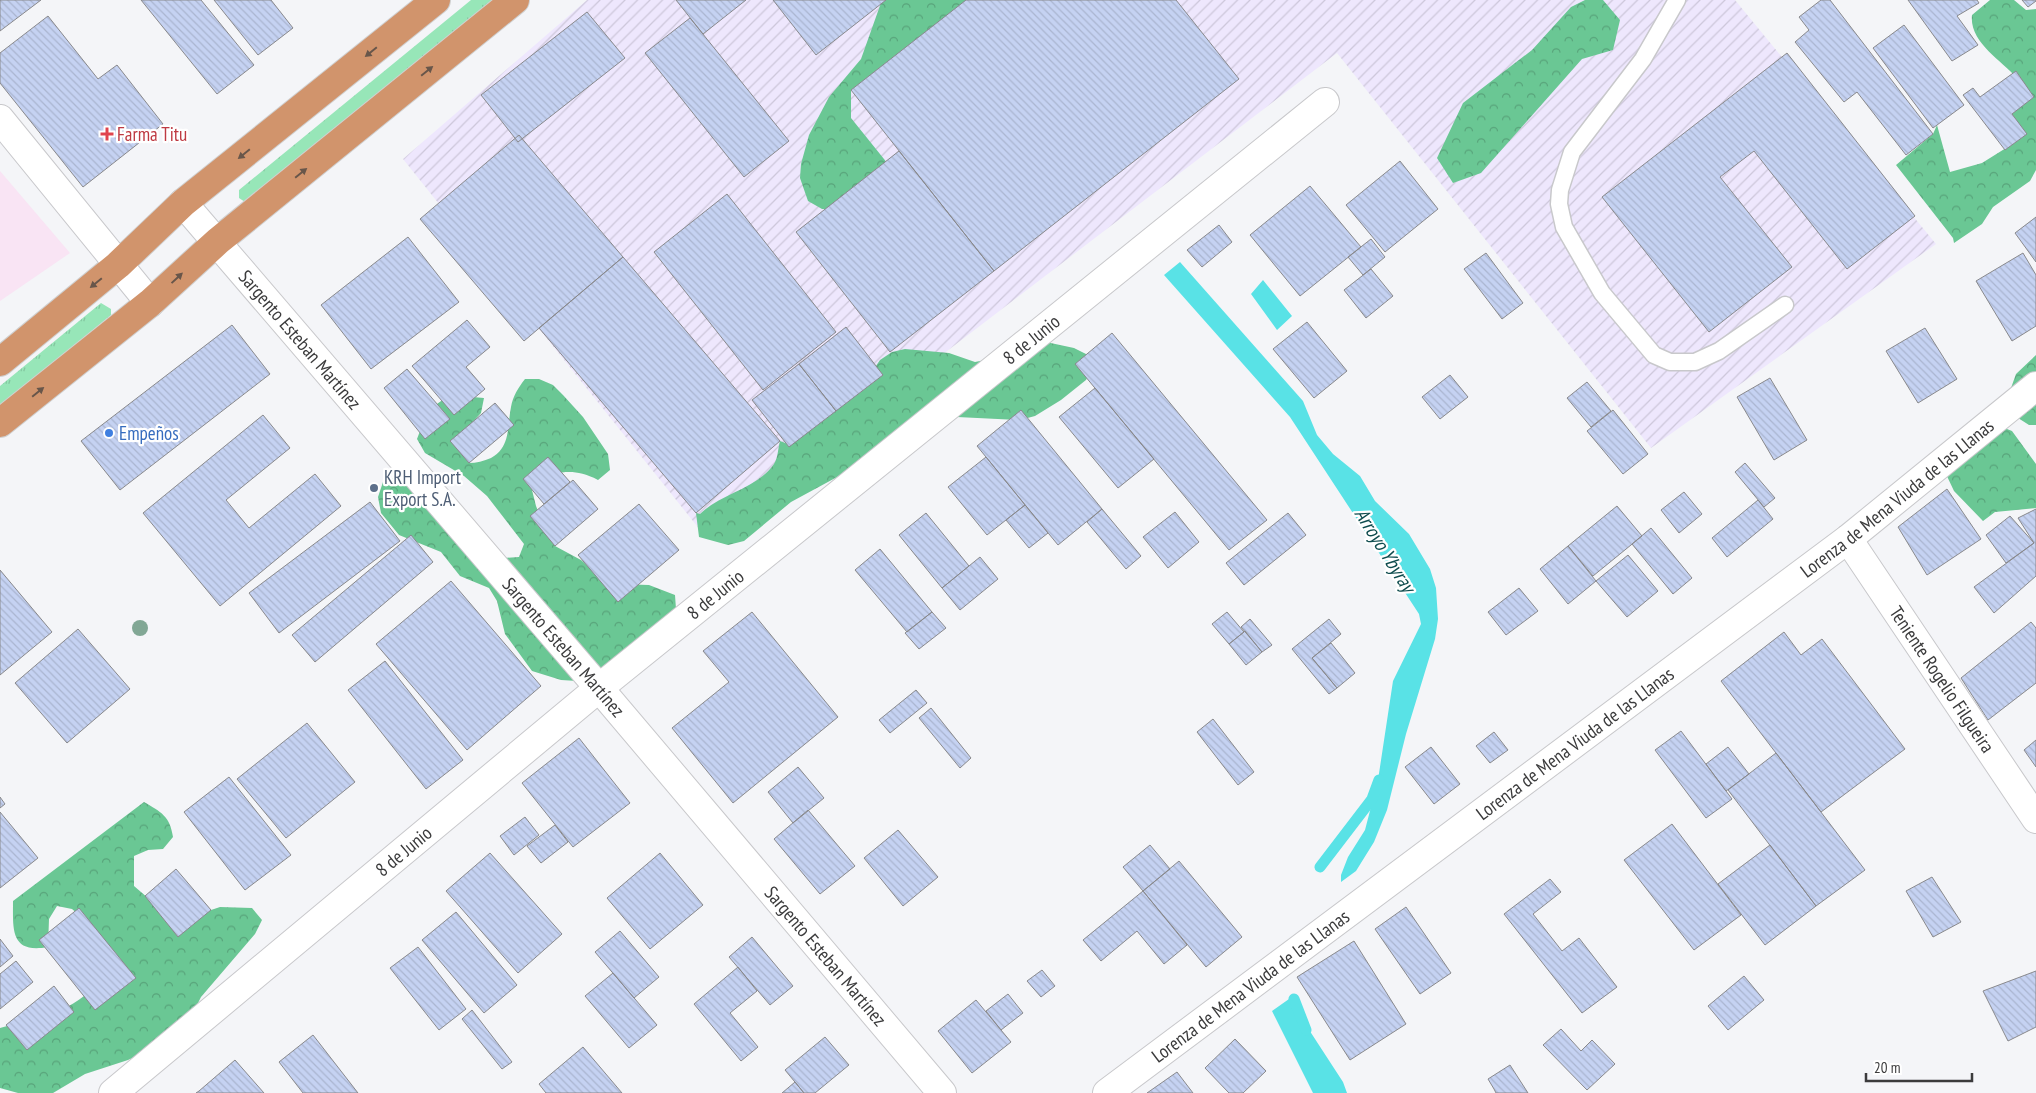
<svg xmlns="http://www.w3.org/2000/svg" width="2036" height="1093" viewBox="0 0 2036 1093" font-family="'PT Sans Narrow',sans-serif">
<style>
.commercial{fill:#f9e4f4}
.industrial{fill:url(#industrial-furrows)}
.grass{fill:url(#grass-tufts)}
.forest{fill:url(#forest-crowns)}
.water{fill:#59e2e6}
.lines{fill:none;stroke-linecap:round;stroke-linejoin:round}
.stream{stroke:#59e2e6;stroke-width:11}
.building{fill:url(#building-back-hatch);stroke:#89898c}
.lane-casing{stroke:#c8c8cb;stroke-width:19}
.street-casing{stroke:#c8c8cb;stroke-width:30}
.highway-casing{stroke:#d0d0d0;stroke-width:30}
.lane{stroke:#fff;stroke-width:16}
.street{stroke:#fff;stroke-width:28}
.highway{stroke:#d1946c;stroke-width:28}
.tree{fill:#81a795}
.oneway{fill:#68564a}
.health-dot{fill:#e0444e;stroke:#fff;stroke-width:2}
.shop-dot{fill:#3f7fe0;stroke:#fff;stroke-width:2}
.service-dot{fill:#5c6f8a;stroke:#fff;stroke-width:2}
.labels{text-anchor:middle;stroke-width:4.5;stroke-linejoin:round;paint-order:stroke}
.health-label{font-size:19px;fill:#be3a42;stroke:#fff;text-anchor:start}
.street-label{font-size:19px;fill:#3b3b3c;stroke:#fff}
.shop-label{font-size:19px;fill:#366cbe;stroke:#fff;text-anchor:start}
.service-label{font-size:19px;fill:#4e5e75;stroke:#fff;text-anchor:start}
.water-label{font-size:20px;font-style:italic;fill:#0f4c4e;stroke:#fff}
</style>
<defs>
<pattern id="industrial-furrows" width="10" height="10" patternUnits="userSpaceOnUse" patternTransform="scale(1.25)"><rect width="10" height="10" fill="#eee7fd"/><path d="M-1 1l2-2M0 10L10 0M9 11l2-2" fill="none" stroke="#cdc7da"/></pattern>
<pattern id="grass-tufts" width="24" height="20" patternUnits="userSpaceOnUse" patternTransform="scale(1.25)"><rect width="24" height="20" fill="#97e6b8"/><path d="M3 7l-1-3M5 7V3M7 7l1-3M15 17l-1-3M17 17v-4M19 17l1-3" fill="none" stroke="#83c69f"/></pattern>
<pattern id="forest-crowns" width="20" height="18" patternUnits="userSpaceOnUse" patternTransform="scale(1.25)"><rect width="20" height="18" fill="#6ac794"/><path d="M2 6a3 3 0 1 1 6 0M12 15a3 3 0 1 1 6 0" fill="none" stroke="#58a37a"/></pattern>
<pattern id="building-back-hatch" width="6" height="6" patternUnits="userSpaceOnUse" patternTransform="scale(1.25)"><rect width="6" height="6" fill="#c5d2f2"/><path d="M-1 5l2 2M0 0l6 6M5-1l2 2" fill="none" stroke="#aab5d0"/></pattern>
</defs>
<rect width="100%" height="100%" fill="#f4f5f8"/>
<path class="commercial" d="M0,171L70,253L0,301Z"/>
<path class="industrial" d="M587,0H1735L1936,244L1651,448L1337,53L705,536L403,159Z"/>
<path class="grass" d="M471,0H496L245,202L239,198V190Z
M101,303L111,309V315L0,406V386Z"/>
<path class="forest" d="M882,0H967L865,88L851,90V118L888,164L871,209H822L808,201L800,178L801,164L809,135L829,97L861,59Z
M1585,0H1603L1620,20L1613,50L1582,59L1481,173L1453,183L1437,158L1463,103L1532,50L1571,7Z
M1990,0H2014L2026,10L2036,9V170L2030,181L1993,207L1982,224L1954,243L1953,238L1896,165L1933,134L1937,125L1950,172L1982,163L2006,148L2017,78C2001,60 1969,42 1972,15Z
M1046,342L1074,348L1088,355L1093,368L1086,380L1061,400L1035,416L1020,420L957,417L913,430L863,463L791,502L744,541L728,545L699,537L696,513L700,514C721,493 757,489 774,464C778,458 778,448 780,441L788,444L863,385L880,360L892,352L905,349L949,353L975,362L990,359Z
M2036,355V425H2029L2015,416L2010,404L2011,388L2016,374Z
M525,379H539L553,385L563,395L583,417L608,454L610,470L598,480C574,468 563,472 538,477L532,490L536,506L547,533L555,546L581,560L604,580L618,584L649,585L675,595L676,609L638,655L577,681L561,680L532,671L505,634L497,601L489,588L460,576L441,552L399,535L381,513L378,497L383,482L397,476H426L504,558L519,557L524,544L487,496L464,476L425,453L417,439C433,398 441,394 484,398L481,413L460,436L462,450L469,463C476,463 484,461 491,458C511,447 507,427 511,407C513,396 518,388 525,379Z
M1997,425L2012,431L2036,464V508L1995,512L1983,521L1954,491L1945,472Z
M144,802C161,812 170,816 173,837L163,849L148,850L134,856V886L155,904L211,910L220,907L252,908L262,920L255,934L201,997L182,1035L128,1060L85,1074L53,1093H18L0,1088V1028C28,1020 61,1015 84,996L85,920L72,909L57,906L49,919L48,947C10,954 13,929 13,901Z"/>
<path class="water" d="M1180,262L1303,401L1317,435L1333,454L1360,476L1375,501L1409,534L1430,569L1436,588L1438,619L1435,639L1406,734L1387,810L1374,842L1356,871L1341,882V875L1348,857L1365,830L1378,780L1393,681L1421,624L1419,614L1290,417L1164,275Z
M1263,280L1292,316L1277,330L1251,294Z
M1289,999L1343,1082L1347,1093H1313L1272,1011Z"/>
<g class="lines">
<path class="stream" d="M1320,867L1372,799L1379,780
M1294,999L1306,1030"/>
</g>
<path class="building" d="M0,0H41L0,31Z
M141,0H201L254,65L217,94Z
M214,0H271L293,28L258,55Z
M676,0H746L703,34Z
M773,0H886L816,55Z
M966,0H1176L1239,79L994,271L851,90Z
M1821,0H1830L1933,134L1906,155L1857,92L1844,102L1795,42L1809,30L1799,17Z
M1908,0H1977L1979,3L1957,16L1978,45L1952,61Z
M2022,0H2036V1L2028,7Z
M587,12L625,58L518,142L481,95Z
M48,16L98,79L117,65L163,124L83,187L0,83V53Z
M690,18L789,141L744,177L645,53Z
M1904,25L1964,105L1933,128L1873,48Z
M1787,53L1915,216L1847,269L1754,151L1720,177L1792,267L1709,332L1602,197Z
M2016,71L2034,97L2012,114L2027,134L2005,150L1963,95L1973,88L1980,97Z
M519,135L623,257L524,341L420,219Z
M899,151L994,271L890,352L796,232Z
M1400,161L1438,209L1385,252L1346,205Z
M1310,186L1361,247L1300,296L1250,235Z
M727,194L836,332L763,390L654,252Z
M2036,217V262L2015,233Z
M1219,225L1232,242L1202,267L1187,250Z
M408,237L459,302L371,369L321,305Z
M1371,239L1385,257L1363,275L1348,257Z
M1486,253L1523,303L1502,319L1464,269Z
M2023,253L2036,275V326L2012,341L1976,281Z
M623,257L780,441L696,513L539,328Z
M1371,269L1393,296L1366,318L1344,290Z
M467,320L490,347L466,367L485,389L454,415L412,366Z
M1307,322L1347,371L1314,398L1273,349Z
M232,325L270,374L120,490L81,441Z
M846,327L883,375L836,411L799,364Z
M1925,328L1957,379L1918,403L1886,351Z
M1112,333L1267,520L1229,550L1075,364Z
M799,364L836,411L789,447L752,400Z
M407,369L450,419L425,439L384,388Z
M1450,375L1468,397L1440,419L1422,397Z
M1770,378L1807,440L1774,460L1737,397Z
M1587,382L1611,411L1591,427L1567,398Z
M1095,388L1154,459L1118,488L1059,417Z
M495,403L514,425L469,463L450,441Z
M1021,410L1102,509L1058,545L977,446Z
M1613,410L1648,454L1623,474L1587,431Z
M263,415L290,448L226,500L249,528L315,474L341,506L220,606L143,513Z
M548,457L570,482L544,504L523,479Z
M986,457L1025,505L987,535L948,487Z
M1745,463L1775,498L1764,507L1735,472Z
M573,480L598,509L555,546L530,516Z
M1947,489L1981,539L1927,575L1898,527Z
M1684,492L1702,514L1679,533L1661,510Z
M1758,500L1773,519L1727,557L1712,538Z
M370,502L400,541L279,633L249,593Z
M639,504L679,550L618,602L578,555Z
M1025,505L1048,533L1029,548L1006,520Z
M1617,506L1642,536L1593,576L1568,546Z
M1102,509L1141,556L1126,569L1087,522Z
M2036,509V576L1994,613L1974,587L2034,543L2018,518Z
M1175,512L1199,542L1168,568L1143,537Z
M926,513L969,566L942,588L899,535Z
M1288,513L1306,535L1244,585L1226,563Z
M2010,516L2034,543L2006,563L1986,535Z
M1651,528L1692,578L1673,594L1632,544Z
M411,535L433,562L315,662L292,635Z
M1568,546L1596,581L1568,604L1540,569Z
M880,549L932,612L907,632L855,570Z
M1628,555L1658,591L1627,617L1596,581Z
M980,557L998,579L960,610L942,588Z
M0,570L52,632L0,675Z
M451,581L541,686L467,750L376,644Z
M1519,588L1538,611L1506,635L1488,612Z
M752,612L838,717L733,803L672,728L729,682L703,651Z
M932,612L946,628L919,649L905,633Z
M1227,612L1244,632L1229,644L1212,624Z
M1250,619L1272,645L1262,652L1241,627Z
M1329,619L1341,634L1312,658L1337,688L1329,694L1292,649Z
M2031,622L2036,628V683L1988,720L1961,678Z
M78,629L130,689L67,743L15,683Z
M1245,631L1262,652L1246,665L1229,644Z
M1784,632L1801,655L1822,639L1905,749L1821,812L1721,681Z
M1331,643L1355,673L1337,688L1312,658Z
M385,661L463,760L426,789L348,690Z
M916,690L927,703L890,733L879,720Z
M931,708L971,758L960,768L919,718Z
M1213,719L1254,772L1238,785L1197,732Z
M307,723L355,782L286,838L237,779Z
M1681,731L1732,799L1706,818L1655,750Z
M1494,732L1508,750L1490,763L1476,746Z
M579,738L630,803L573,847L522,783Z
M2036,740V767L2024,750Z
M1431,747L1460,784L1434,804L1405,767Z
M1728,747L1749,774L1726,791L1706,764Z
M1776,753L1865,870L1816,906L1728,790Z
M798,767L824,798L793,823L768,792Z
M229,777L291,855L245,890L184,812Z
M0,797L5,804L0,808Z
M808,810L855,866L820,894L774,839Z
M0,812L38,858L0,888Z
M525,817L539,835L514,855L500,836Z
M1672,824L1741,915L1694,950L1624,860Z
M555,825L568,842L541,863L527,846Z
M898,830L938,877L903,906L864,858Z
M1150,845L1170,869L1143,891L1123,867Z
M1770,845L1816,906L1765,945L1718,884Z
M490,853L562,934L518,973L446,891Z
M660,853L703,905L650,949L607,898Z
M1179,861L1242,937L1206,967L1143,891Z
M176,869L211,910L178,937L145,896Z
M1932,877L1961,922L1933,937L1906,891Z
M1550,879L1561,892L1533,914L1562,951L1579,938L1617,987L1582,1013L1504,914Z
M1143,891L1187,945L1164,964L1137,931L1101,961L1083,940Z
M1406,907L1451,973L1420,994L1375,929Z
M79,908L136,978L95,1010L39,940Z
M456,912L517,985L484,1013L422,940Z
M620,931L659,977L634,998L595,952Z
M752,937L793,986L770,1005L729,957Z
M0,939L13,956L0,967Z
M1354,941L1406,1024L1350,1060L1297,977Z
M418,947L466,1009L439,1030L390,968Z
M16,961L33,982L0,1009V974Z
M738,967L757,991L730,1013L758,1047L741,1061L694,1004Z
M1042,970L1055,986L1041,997L1027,981Z
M2036,971V1027L2008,1041L1983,991Z
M613,973L657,1025L629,1048L585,996Z
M1744,976L1764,1000L1728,1030L1708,1006Z
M54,986L74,1012L27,1050L6,1025Z
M1008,994L1023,1013L1001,1030L986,1011Z
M976,1000L1011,1042L972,1073L938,1031Z
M472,1010L512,1062L502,1069L462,1019Z
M1561,1029L1581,1051L1592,1040L1615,1064L1587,1090L1543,1045Z
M313,1035L358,1093H303L279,1062Z
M825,1037L849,1065L815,1093H804L785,1070Z
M1235,1039L1266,1071L1243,1093H1229L1205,1068Z
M583,1047L622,1093H546L539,1084Z
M235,1060L264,1093H196L199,1091Z
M1510,1065L1528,1093H1496L1494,1089L1488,1079Z
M1177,1072L1193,1093H1147Z
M795,1082L804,1093H782Z"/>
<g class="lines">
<g class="lane-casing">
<path id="lane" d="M1677,0L1643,59L1572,152L1560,190L1559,204L1564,227L1602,293L1654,355L1670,362H1695L1719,351L1785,305"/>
</g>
<g class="street-casing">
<g id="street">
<path d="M0,119L150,303"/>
<path id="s1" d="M183,203L599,688L942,1093"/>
<path id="s2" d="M1848,539L2036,819"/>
<path id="s3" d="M113,1093L599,688L1325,102"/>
<path id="s4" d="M1107,1093L1848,539L2036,386"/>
</g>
</g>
<g class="highway-casing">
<path id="highway" d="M0,362L118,265L183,203L436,0
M0,423L150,303L218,241L515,0"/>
</g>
<use href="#lane" class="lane"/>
<use href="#street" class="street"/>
<use href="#highway" class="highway"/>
</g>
<circle class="tree" cx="140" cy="628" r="8"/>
<defs><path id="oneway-solid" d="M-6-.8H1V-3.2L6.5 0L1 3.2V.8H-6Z" transform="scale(1.25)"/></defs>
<g class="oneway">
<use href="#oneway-solid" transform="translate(371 52) rotate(141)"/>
<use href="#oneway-solid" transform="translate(427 71) rotate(-39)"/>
<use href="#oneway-solid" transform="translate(244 154) rotate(141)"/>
<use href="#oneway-solid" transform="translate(301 173) rotate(-39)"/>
<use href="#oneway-solid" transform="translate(177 278) rotate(-43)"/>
<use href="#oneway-solid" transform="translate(96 283) rotate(141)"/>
<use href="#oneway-solid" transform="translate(38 392) rotate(-39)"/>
</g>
<path class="health-dot" d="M104.5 126.5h5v5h5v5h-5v5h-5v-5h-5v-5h5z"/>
<circle class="shop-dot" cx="109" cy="433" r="5"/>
<circle class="service-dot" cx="374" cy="488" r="5"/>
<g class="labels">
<g class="health-label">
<text x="117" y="141">Farma Titu</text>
</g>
<g class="street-label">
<text dy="7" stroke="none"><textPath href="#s1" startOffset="180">Sargento Esteban Martínez</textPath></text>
<text dy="7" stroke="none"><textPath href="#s3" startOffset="1188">8 de Junio</textPath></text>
<text dy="7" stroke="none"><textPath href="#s4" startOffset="989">Lorenza de Mena Viuda de las Llanas</textPath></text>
<text dy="7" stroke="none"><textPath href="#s3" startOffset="782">8 de Junio</textPath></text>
<text dy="7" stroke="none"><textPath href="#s1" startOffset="585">Sargento Esteban Martínez</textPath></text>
<text dy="7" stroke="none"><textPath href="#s2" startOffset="169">Teniente Rogelio Filgueira</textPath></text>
<text dy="7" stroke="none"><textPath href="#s4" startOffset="584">Lorenza de Mena Viuda de las Llanas</textPath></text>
<text dy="7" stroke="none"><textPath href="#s3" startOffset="378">8 de Junio</textPath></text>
<text dy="7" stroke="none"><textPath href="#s1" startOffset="990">Sargento Esteban Martínez</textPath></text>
<text dy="7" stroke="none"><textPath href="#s4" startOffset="179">Lorenza de Mena Viuda de las Llanas</textPath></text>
</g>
<g class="shop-label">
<text x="119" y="440">Empeños</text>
</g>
<g class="service-label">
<text x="384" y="484">KRH Import<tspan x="384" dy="22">Export S.A.</tspan></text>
</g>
<g class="water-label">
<text transform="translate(1385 550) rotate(58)" y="7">Arroyo Ybyray</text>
</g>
</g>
<path d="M1866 1073v8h106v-8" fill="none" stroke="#3b3b3c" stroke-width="2.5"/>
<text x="1874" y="1073" font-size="15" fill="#3b3b3c" stroke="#ffffff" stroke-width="4" paint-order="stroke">20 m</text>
</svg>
